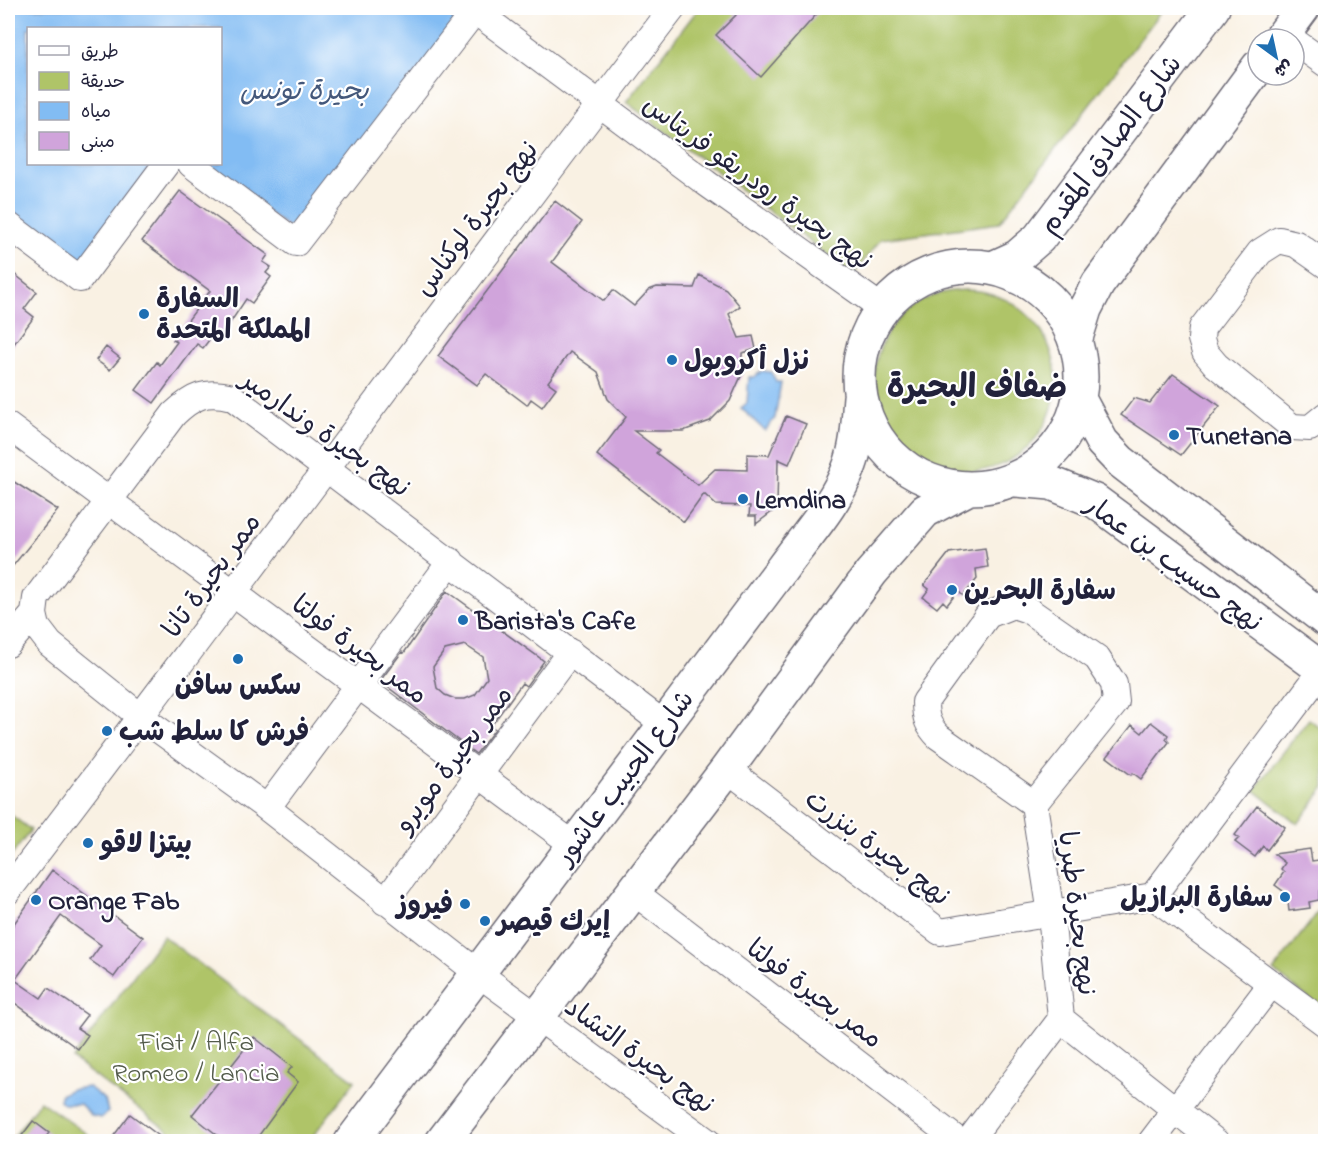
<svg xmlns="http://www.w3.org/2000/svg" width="1333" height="1149" viewBox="0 0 1333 1149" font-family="'Indie Flower','Playpen Sans Arabic',sans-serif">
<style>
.green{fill:#afc468;stroke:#687352;stroke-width:1.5}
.water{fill:#82bcf3;stroke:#526f97;stroke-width:1.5}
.building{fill:#d0a4db;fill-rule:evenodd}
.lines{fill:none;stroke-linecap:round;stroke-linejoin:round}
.minor-casing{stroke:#6d6a76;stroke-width:28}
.major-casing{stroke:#6d6a76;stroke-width:36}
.minor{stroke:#fff;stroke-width:26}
.major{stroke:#fff;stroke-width:33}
.poi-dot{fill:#1f6fb2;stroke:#fff;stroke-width:2}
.labels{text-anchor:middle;stroke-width:4.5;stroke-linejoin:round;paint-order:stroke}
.street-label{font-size:27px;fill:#22223b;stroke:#fff}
.poi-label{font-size:27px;font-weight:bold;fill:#22223b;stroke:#fff;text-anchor:start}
.park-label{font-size:27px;fill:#535b4b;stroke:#fff}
.water-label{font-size:28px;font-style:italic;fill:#44587b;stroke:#fff}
.district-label{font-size:33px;font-weight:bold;fill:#22223b;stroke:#fff}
</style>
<rect width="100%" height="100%" fill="#fff"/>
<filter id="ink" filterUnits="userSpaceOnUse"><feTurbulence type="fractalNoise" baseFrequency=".0167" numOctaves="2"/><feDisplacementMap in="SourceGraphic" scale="12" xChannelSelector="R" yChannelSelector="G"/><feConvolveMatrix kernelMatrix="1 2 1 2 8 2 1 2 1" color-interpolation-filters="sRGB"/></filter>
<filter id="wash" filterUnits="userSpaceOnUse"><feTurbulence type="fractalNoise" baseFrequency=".008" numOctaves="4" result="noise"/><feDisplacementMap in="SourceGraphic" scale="24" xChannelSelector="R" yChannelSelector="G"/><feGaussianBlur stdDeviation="1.35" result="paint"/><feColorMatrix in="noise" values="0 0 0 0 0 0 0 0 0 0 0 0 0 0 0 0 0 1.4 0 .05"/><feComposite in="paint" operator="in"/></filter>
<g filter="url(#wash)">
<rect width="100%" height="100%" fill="#f9f1e3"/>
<path class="green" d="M699,8H1164L999,223L881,239L853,275L626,102Z
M874 381a91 91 0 1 1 182 0a91 91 0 1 1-182 0Z
M1309,719L1325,731V787L1298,824L1254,790Z
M8,813L31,830L8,860Z
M1325,903V1005L1323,1009L1273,971Z
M163,936L355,1081L309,1141H182L72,1059Z
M40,1101L97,1141L10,1142Z"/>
<path class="water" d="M8,8H471L295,232L202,164H220V28H28V164H156L77,267L8,214Z
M762,371L771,372L776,382H781L775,418L765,431L741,408L747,403L749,377H754Z
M89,1087L105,1100L108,1112L101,1118L92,1116L80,1104H63L60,1100V1095L72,1089Z"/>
<g id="blocks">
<path class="building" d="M732,8H822L761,77L716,35L736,15Z
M180,191L268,255L263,262L271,267L266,273L271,277L252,303L246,299L218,341L212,336L203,348L197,344L154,403L136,390L157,362L160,365L177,342L173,340L210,291L142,241Z
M555,201L582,222L552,262L604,301L613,290L634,306L649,290L657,287L694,288L699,275L726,289L740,306L729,314L739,338L753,336L756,349L742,353V374L730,401L710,421L683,431H634L659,450L656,453L698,485L715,469L747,470V454L769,455L786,416L806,424L789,464L778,459L777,508L756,524V516H749L750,506L716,505L704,494L684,522L597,455L626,417L608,399L598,372L570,352L548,382L556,388L542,407L531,399L527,405L486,374L477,385L438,356Z
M8,269L37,292L24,309L34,317L8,352Z
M106,347L120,358L110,370L96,360Z
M1173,374L1220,406L1181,455L1121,415L1134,398L1150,403Z
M8,478L58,510L8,572Z
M985,548L988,567L976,569L977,579L963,596L958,591L947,605L943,601L937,608L923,597L929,589L924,585L949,553Z
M447,591L544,661L526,686L522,683L491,726L495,729L476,754L380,681L402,652L404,653ZM465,645L483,657L487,678L475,695L465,699H455L445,695L437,688L433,667L445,650Z
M1151,722L1168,735L1166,739L1169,742L1141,779L1133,773L1131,775L1107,757L1132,725L1142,733Z
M1257,806L1285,827L1267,850L1263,846L1255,857L1235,842L1239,838L1235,835Z
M1310,849L1312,861L1326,859V890L1319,891V900L1309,902L1310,908L1289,911L1287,894L1275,885L1284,872L1281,869L1285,863L1274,854Z
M52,870L143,937L114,977L90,960L101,945L61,916L15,980L41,998L48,988L87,1015L77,1028L88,1035L78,1049L8,998V932Z
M254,1037L292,1067L287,1073L298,1082L254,1142H226L192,1115Z
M130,1114L167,1142H109Z
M33,1121L49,1133L42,1142H17Z"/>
</g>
</g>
<g filter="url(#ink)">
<use href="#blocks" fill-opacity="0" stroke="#6d6a76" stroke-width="1.5"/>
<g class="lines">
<g class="minor-casing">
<path id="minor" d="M475,11L706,183L882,308
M1294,41L1326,64
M191,164L296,243L477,8
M8,225L80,279L166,164
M1326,265L1296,244L1279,240L1260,252L1202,328L1201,339L1205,352L1216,365L1292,427L1310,428L1326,415
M8,426L574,845
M8,644L34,614
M664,724L232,397C206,390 193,396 174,414L36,598L34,614L37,627L50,644L141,717L267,808L487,980L708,1142
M727,769L940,932L1153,896L1326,665
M267,808L451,561
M8,891C232,599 449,300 673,8
M634,892L960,1142
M1153,896L1326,1024
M385,902L570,652
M1061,1019L1216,1142
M968,1142L1061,1019L1051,914L1034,804L939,737C928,726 925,718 925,702L988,615L1013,605L1028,610L1097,658L1114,684L1116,702L1034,804
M1151,1142L1272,983"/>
</g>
<g class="major-casing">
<path id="major" d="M1280,39L1303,8
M859 377a111 111 0 1 1 222 0a111 111 0 1 1-222 0Z
M995,267L1017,257L1039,238L1213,8
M1076,338L1085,309L1098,284L1258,67
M1079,399L1102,442L1120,461L1326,620
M1016,480L1051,483L1095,501L1326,672
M351,1142L781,570C804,538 837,503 850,465C858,443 858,420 860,397
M442,1142L727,769L871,573L925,511L967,489"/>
</g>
<use href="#minor" class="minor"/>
<use href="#major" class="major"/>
</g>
</g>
<g class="poi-dot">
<circle cx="144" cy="314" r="6"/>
<circle cx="672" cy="360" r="6"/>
<circle cx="1174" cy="435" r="6"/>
<circle cx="743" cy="499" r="6"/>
<circle cx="952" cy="590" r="6"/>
<circle cx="463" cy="620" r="6"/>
<circle cx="238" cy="659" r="6"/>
<circle cx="107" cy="731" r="6"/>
<circle cx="88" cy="843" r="6"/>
<circle cx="1285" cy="897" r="6"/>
<circle cx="36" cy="900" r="6"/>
<circle cx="465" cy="904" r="6"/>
<circle cx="485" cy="921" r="6"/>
</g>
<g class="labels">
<g class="street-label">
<text transform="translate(1110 144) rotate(-53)" y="9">شارع الصادق المقدم</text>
<text transform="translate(758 182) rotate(36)" y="9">نهج بحيرة رودريقو فريتاس</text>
<text transform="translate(476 218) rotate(-53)" y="9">نهج بحيرة لوكناس</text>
<text transform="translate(326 433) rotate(35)" y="9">نهج بحيرة وندارمير</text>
<text transform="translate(1174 563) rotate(36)" y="9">نهج حسيب بن عمار</text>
<text transform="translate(211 575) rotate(-54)" y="9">ممر بحيرة تانا</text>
<text transform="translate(360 649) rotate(37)" y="9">ممر بحيرة فولتا</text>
<text transform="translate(453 759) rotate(-53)" y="9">ممر بحيرة مويرو</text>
<text transform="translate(624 777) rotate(-53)" y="9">شارع الحبيب عاشور</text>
<text transform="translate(878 847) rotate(37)" y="9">نهج بحيرة بنزرت</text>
<text transform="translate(1078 913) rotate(83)" y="9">نهج بحيرة طبريا</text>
<text transform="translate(815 993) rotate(37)" y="9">ممر بحيرة فولتا</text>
<text transform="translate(640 1055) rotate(36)" y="9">نهج بحيرة التشاد</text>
</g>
<g class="poi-label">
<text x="156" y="307">السفارة<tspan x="156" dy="31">المملكة المتحدة</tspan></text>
<text x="684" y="369">نزل أكروبول</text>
<text x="1186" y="444">Tunetana</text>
<text x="755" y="508">Lemdina</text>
<text x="964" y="599">سفارة البحرين</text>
<text x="475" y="629">Barista's Cafe</text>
<text x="238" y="694" text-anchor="middle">سكس سافن</text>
<text x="119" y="740">فرش كا سلط شب</text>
<text x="100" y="852">بيتزا لاقو</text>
<text x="1273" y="906" text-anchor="end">سفارة البرازيل</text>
<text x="48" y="909">Orange Fab</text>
<text x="453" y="913" text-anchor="end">فيروز</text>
<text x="497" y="930">إيرك قيصر</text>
</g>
<g class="park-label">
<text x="196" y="1050">Fiat / Alfa<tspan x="196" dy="31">Romeo / Lancia</tspan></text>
</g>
<g class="water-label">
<text x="304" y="99">بحيرة تونس</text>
</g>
<g class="district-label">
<text x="977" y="397">ضفاف البحيرة</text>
</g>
</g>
<rect width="1333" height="1149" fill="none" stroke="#fff" stroke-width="30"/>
<rect x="27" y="27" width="195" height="138" fill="#ffffff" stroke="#a7a7b1" stroke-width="1.5"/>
<rect x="39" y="46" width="30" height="9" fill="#ffffff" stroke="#a7a7b1" stroke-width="1.5"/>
<text x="81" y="57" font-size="18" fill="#22223b">طريق</text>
<rect x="39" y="72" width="30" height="18" fill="#afc468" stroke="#a7a7b1" stroke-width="1.5"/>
<text x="81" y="87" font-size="18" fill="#22223b">حديقة</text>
<rect x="39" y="102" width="30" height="18" fill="#82bcf3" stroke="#a7a7b1" stroke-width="1.5"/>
<text x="81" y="117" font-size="18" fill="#22223b">مياه</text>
<rect x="39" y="132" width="30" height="18" fill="#d0a4db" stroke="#a7a7b1" stroke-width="1.5"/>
<text x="81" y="147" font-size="18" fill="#22223b">مبنى</text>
<g transform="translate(1276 57) rotate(147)"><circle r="28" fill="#ffffff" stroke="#a7a7b1" stroke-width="1.5"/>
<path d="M0-4.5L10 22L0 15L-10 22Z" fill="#1f6fb2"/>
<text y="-9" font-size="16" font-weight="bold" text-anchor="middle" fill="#22223b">ش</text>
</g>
</svg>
